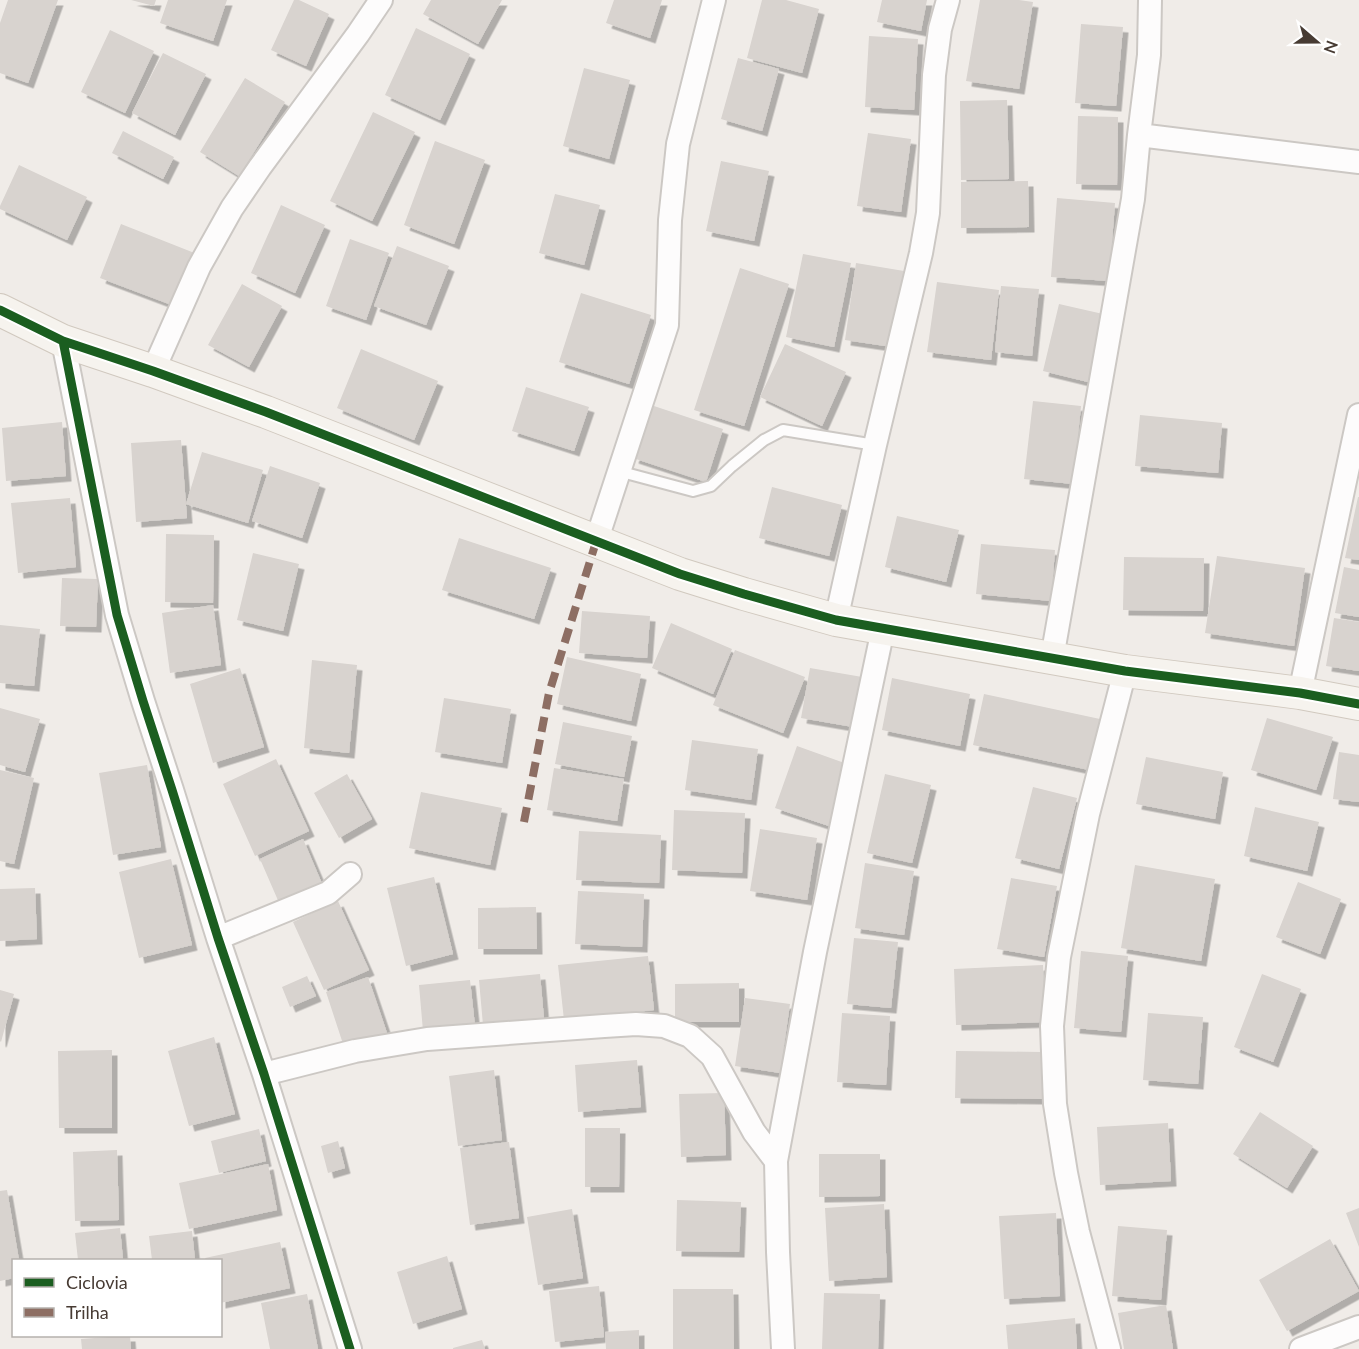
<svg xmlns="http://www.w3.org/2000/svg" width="1359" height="1349" viewBox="0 0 1359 1349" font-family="Lato,sans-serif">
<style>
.building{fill:#d8d3cf;filter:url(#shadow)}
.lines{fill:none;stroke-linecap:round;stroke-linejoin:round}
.lane-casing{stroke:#ccc8c4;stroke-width:14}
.street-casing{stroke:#ccc8c4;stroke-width:26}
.secondary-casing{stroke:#d1c9bf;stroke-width:34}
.lane{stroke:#fdfcfc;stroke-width:10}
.street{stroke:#fdfcfc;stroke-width:22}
.secondary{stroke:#f6f3ee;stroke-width:32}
.quiet{stroke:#8d6e63;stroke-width:8;stroke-dasharray:15 8;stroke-linecap:butt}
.cycleway-casing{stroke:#fff;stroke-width:13}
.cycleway{stroke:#1b5e20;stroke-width:9}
</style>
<defs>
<filter id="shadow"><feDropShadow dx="5.5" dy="5.5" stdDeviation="0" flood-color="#0004"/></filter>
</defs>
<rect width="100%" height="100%" fill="#f0ece8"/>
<path class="building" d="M8,0H58L28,83L0,73V23Z
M131,0H156L154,6Z
M168,0H227L213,41L160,23Z
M294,0H299L329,14L306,66L271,50Z
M431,0H502L478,44L423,14Z
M614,0H662L650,38L606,23Z
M762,0H786L819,9L802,73L747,58Z
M882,0H927L921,31L877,22Z
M980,0H1019L1033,2L1019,89L966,81Z
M1081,24L1123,27L1116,106L1075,103Z
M416,28L470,54L440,120L385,95Z
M110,30L154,51L125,113L81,92Z
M869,36L918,39L914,110L865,107Z
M163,53L206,74L175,135L132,113Z
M738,58L779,69L762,131L721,119Z
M584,68L630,80L609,159L563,146Z
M245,78L285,102L239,176L200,152Z
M1007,100L1009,179L961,180L960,101Z
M373,112L415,132L372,221L330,201Z
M1078,116L1118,117L1117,185L1076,184Z
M123,131L174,157L163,179L112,153Z
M868,133L911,139L901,212L857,206Z
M435,141L485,160L454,244L404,225Z
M721,161L769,171L754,241L706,231Z
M19,165L87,197L67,240L0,209V206Z
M1028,181L1029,227L961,228V182Z
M555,194L600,205L584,265L539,253Z
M1057,198L1115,203L1109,281L1051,277Z
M281,205L325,225L295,293L251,273Z
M121,224L197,254L177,307L100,278Z
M350,239L389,253L366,320L326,306Z
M397,246L449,266L426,325L374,306Z
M803,254L851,263L834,347L786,337Z
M856,263L904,271L892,347L845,340Z
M740,268L789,284L744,426L694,410Z
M937,282L999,290L991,360L927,352Z
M242,284L282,306L249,367L208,345Z
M1001,286L1039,289L1032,356L995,352Z
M581,293L651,315L629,384L559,362Z
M1059,304L1103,314L1088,382L1043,371Z
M785,344L846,372L822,426L760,397Z
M361,349L438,381L414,440L337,408Z
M526,387L589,407L574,451L512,431Z
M1033,401L1081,406L1073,484L1024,479Z
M651,405L723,429L706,482L633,458Z
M1140,415L1222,423L1218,473L1135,466Z
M62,422L66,476L6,481L2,428Z
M181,440L187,518L136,522L131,443Z
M202,452L263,470L248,523L186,504Z
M270,466L320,483L302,538L252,521Z
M772,487L842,505L829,556L759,538Z
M1358,497H1359V560L1345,558Z
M70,498L76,567L18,573L11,503Z
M897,516L959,530L946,582L885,567Z
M166,534L214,535L213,603L165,602Z
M459,538L551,568L534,619L442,590Z
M981,544L1055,550L1051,601L976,594Z
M253,553L299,564L283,631L237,620Z
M1217,556L1305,568L1294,646L1205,633Z
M1124,557L1204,558L1203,611L1123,610Z
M1344,567L1359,570V617L1335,613Z
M62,578L98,579L96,627L60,626Z
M213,605L221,665L170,673L162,613Z
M582,611L650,616L647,658L579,653Z
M1334,618L1359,622V671L1326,666Z
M671,623L732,649L713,694L652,668Z
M0,625L40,629L34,686L0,683Z
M735,650L805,677L783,733L713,705Z
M567,657L641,674L631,721L557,704Z
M312,660L357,665L349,753L304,748Z
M240,668L264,747L213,763L190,684Z
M810,668L868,678L859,728L801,718Z
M892,678L970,694L960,746L882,730Z
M984,694L1100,719L1089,770L973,745Z
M444,698L511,709L502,763L435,752Z
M0,708L40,719L25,772L0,765Z
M1267,718L1333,737L1316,790L1251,770Z
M563,722L632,736L624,777L555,764Z
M692,740L758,749L751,800L685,790Z
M797,746L850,765L829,826L775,808Z
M1339,752L1359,755V802L1333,799Z
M1146,757L1223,772L1215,819L1136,804Z
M276,759L309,831L255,856L223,784Z
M147,765L161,847L113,855L99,773Z
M554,768L624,779L617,821L547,810Z
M0,770L34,778L14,864L0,861Z
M347,774L372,819L339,838L314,793Z
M885,774L931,785L912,863L867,853Z
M1033,787L1077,798L1059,869L1015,858Z
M421,792L502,808L490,865L409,848Z
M1255,807L1319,822L1307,871L1244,856Z
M674,810L745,813L742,873L672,870Z
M760,829L817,838L807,900L750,891Z
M579,831L661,835L659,883L576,880Z
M303,839L323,886L280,905L260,859Z
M171,859L192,945L139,958L119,872Z
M865,863L914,871L904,935L855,928Z
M1135,865L1215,879L1201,961L1121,948Z
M434,877L453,954L406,966L387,888Z
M1011,878L1057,886L1044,957L997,949Z
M1298,882L1341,899L1320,954L1276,937Z
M35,888L37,939L0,941V889Z
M578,891L644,894L642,947L575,944Z
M338,901L369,970L324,990L293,922Z
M536,907L537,949H478V908Z
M854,938L898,942L891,1008L847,1004Z
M1081,951L1128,956L1121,1032L1074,1028Z
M648,956L654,1010L564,1020L558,965Z
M1043,965L1045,1022L956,1025L954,969Z
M540,974L544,1019L483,1025L479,980Z
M1262,974L1301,989L1273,1062L1234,1047Z
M307,976L316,996L290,1007L282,987Z
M368,977L388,1036L345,1050L326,992Z
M470,980L475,1026L423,1031L419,985Z
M739,983V1022H675V984Z
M0,990L14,994L1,1042L0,1041Z
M745,998L790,1004L780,1073L735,1066Z
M842,1013L890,1016L886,1085L837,1082Z
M1148,1013L1203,1017L1198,1084L1143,1080Z
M214,1037L235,1114L189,1126L168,1051Z
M112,1050V1128H59L58,1051Z
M956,1051L1042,1052V1099L955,1098Z
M637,1060L641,1107L578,1112L575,1065Z
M494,1070L502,1140L458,1146L449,1076Z
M724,1093L726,1155L681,1157L679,1094Z
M1260,1112L1313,1146L1287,1188L1233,1154Z
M1168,1123L1171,1181L1100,1185L1097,1127Z
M585,1128H620L619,1187H585Z
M259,1129L266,1161L219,1173L211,1141Z
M338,1141L345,1168L328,1173L321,1146Z
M509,1142L519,1218L470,1225L460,1148Z
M117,1150L119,1220L75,1221L73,1152Z
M819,1154H880V1196L819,1197Z
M268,1164L277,1210L189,1229L179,1183Z
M7,1190L19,1260H14V1278L0,1281V1191Z
M677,1200L741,1202L739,1252L676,1251Z
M884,1204L887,1277L829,1281L825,1208Z
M1359,1208V1247L1346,1213Z
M572,1209L583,1278L538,1285L527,1217Z
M1056,1213L1060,1296L1004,1299L999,1216Z
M1118,1226L1167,1230L1161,1300L1112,1296Z
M120,1228L123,1260H78L75,1233Z
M192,1231L195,1260H152L149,1236Z
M1330,1239L1359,1291L1287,1331L1259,1280Z
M280,1242L290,1288L220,1303V1260H206L205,1258Z
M447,1256L462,1309L413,1324L397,1272Z
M599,1286L604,1337L555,1342L549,1291Z
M673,1289H733L734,1349H673Z
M824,1293L880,1294L878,1349H822Z
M307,1294L318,1349H270L261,1303Z
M1166,1305L1173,1349H1124L1118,1313Z
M1075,1318L1077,1349H1008L1006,1325Z
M639,1330V1349H606L605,1332Z
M122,1336H130L131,1349H82L81,1339Z
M482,1340L485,1349H453V1348Z"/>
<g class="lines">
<g class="lane-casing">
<path id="lane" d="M618,471L693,491L711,486L732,466L764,440L783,430L875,445"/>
</g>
<g class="street-casing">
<path id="street" d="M1139,135L1359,162
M63,341L117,615L143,701L172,790L218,938L264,1074L350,1349
M153,371L199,267L232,208L260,167L358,34L381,0
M596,542L667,325L670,220L678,144L714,0
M836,620L875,445L921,253L928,213L934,75L940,29L948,0
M1052,658L1133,199L1139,135L1149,55L1150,0
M1300,693L1359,415
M218,938L328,893L350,874
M264,1074L355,1051L427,1039L604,1026L636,1024L664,1026L690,1036L712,1056L754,1132L776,1161
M783,1349L778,1252L776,1161L815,952L883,629
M1109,1349L1078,1232L1066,1173L1055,1104L1052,1026L1059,957L1088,814L1125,671
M1301,1349L1359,1327"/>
</g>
<g class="secondary-casing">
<path id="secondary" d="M0,310L63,341L153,371L266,412L680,574L744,594L836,620L1125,671L1300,693L1359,704"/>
</g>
<use href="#lane" class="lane"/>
<use href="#street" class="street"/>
<use href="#secondary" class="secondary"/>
<path class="quiet" d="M524,822L549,693L596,542"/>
<g class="cycleway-casing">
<path id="cycleway" d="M0,310L63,341L153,371L266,412L680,574L744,594L836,620L1125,671L1300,693L1359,704
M63,341L117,615L143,701L172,790L218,938L264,1074L350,1349"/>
</g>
<use href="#cycleway" class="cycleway"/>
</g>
<rect x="12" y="1259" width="210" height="78" fill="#ffffff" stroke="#b5b1ad" stroke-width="1.5"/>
<rect x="24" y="1278" width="30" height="9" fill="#1b5e20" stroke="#b5b1ad" stroke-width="1.5"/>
<text x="66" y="1289" font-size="18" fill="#473b33">Ciclovia</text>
<rect x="24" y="1308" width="30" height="9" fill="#8d6e63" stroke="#b5b1ad" stroke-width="1.5"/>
<text x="66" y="1319" font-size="18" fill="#473b33">Trilha</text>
<g transform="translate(1317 42) rotate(110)" stroke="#ffffff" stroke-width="4.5" paint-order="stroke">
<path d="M0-4.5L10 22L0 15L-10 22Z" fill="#473b33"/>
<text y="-9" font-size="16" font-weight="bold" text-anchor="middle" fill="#473b33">N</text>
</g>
</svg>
